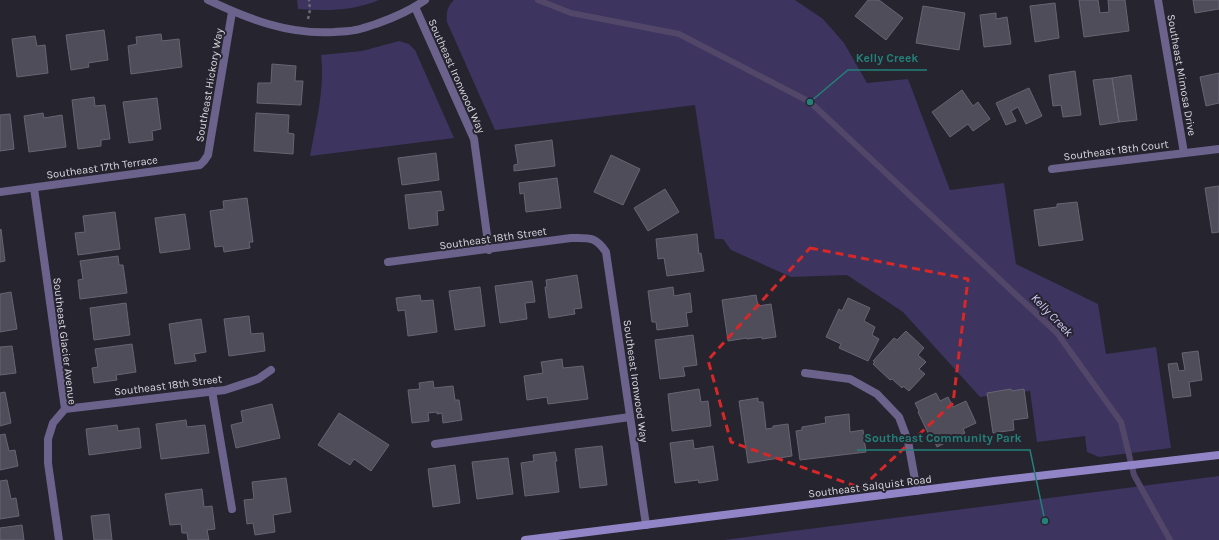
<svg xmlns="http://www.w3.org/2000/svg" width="1219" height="540" viewBox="0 0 1219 540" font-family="Karla,sans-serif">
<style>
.green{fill:#3d345f}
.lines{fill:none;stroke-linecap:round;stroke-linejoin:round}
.stream{stroke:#524769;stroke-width:6}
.building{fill:#4f4d5a;stroke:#676572}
.path{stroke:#6c6a73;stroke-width:2.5;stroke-dasharray:3 3;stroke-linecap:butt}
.lane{stroke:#6b638c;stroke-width:8}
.street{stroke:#6b638c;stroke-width:8}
.secondary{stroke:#9285c7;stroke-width:8}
.marked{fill:none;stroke:#d62828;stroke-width:3;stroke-dasharray:8 5;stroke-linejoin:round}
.labels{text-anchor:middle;stroke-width:4;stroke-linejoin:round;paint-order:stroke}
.street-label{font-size:11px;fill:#dad9e0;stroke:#26242f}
.water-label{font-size:12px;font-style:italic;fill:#d2cafb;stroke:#26242f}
.leader{fill:none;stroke:#238079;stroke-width:1.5}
.callout-dot{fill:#238079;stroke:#26242f;stroke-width:1.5}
.callout-label{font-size:12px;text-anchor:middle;font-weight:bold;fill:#238079;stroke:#26242f;stroke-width:4;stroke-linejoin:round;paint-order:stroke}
</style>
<rect width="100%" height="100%" fill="#26242f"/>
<path class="green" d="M297,0H379C353,11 326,11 298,9Z
M454,0H795L823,19L844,43L867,83L908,79L950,190L1004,183L1016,264L1098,304L1106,354L1156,347L1171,448L1099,457L1087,452L1085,436L1037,442L1030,391L980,397L903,312L847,275L791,277L731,250L723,239H715L695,105L495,130L447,22C446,13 447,7 454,0Z
M399,41L409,44L415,50L454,138L310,156C316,123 325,88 321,55L362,51Z
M1219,476V540H724Z"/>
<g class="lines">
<path class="stream" d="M538,0L571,13L679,34L810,102L1057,333L1121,422L1134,475L1170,540"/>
</g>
<path class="building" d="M868,0H879L903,18L886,40L855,16Z
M1079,0H1098L1100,13L1109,12L1108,0H1125L1129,31L1084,37Z
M1193,0H1219V9L1195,13Z
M1055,3L1059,38L1035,42L1030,6Z
M923,6L965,13L959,50L916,43Z
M996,13V19L1007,17L1011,44L984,47L980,15Z
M104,30L108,60L88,63L89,67L71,70L66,35Z
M161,34L162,41L179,39L182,67L131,74L128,46L137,44L136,37Z
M35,36L37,46L45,45L48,73L17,77L12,39Z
M272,64L296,66L295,81H303L301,105L257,103L258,83H271Z
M1075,71L1081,115L1063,117L1061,105L1053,106L1049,75Z
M1219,73V103L1206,106L1200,77Z
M1131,75L1137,120L1119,122L1112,78Z
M1112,78L1119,122L1100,125L1093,80Z
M1029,88L1042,116L1026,124L1018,107L1011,111L1016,121L1006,125L996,103Z
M962,90L973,106L978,102L990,119L973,131L968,124L950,137L932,112Z
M94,97L95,106L105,105L110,139L101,140V146L78,149L72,100Z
M157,98L161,129L152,131L153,140L129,143L123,102Z
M43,113L44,118L62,115L66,147L29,152L24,116Z
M256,113L289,115L288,133L294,134L293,154L254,151Z
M10,114L14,149L0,151V115Z
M552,140L555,166L514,171V165L518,164L515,145Z
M436,153L439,180L402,185L398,158Z
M611,155L640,169L623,205L594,192Z
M557,178L561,208L526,212L524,193L520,194L519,183Z
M1219,186V232L1212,233L1205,188Z
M665,189L679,212L648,231L634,208Z
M441,191L444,210L437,211L438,225L409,229L405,195Z
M247,198L253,242H249L250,248L224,252L223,246L215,247L210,211L224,209L223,201Z
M1077,202L1083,240L1039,246L1034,210L1057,207V204Z
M115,212L120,249L78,255L75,233L85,232L83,216Z
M185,214L190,249L160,253L155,218Z
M1,229L5,261L0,262V230Z
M697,234L699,254L701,253L704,271L667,276L664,258L658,259L656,239Z
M118,256L119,265H123L127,293L80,299L78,280L83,279L80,261Z
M577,275L582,308L574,309L575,314L549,318L545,287H547L546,280Z
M532,281L535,302L525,303L527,319L500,323L495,286Z
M480,287L485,326L455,330L449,291Z
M673,287L674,296L690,293L692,312L686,313L688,326L657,330L656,322H652L648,291Z
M11,292L17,329L0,332V294Z
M420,295L421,301L433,300L437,332L408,336L405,310L398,311L396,298Z
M756,295L758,306L771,304L776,337L762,339V337L747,339V338L728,341L722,300Z
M848,298L870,308L864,321L875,327L872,335L879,339L868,361L839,348L841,344L826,337L839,309L842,311Z
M126,303L130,335L94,340L90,308Z
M249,316L251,334L263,333L265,351L229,356L224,319Z
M201,319L206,352L194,354L196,361L175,364L169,324Z
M906,331L924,348L918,355L926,362L919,369L925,374L909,391L903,386L902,388L892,379L890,380L873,364L875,362L873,361L894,338L897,340Z
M693,335L697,365L683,367L685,376L660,379L655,340Z
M132,344L136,372L116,375L117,380L94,383L92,368L98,367L95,349Z
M12,346L16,373L0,375V347Z
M1198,351L1202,380L1189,382L1191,396L1173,398L1168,364L1177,363L1179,371L1185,370L1182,353Z
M562,359L563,368L583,366L588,399L548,404L547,397L527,400L524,376L543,373L541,362Z
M433,381L434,388L453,386L455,400H459L462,420L443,423L442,413L437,414V412L428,413L429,421L412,423L408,390L420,389L419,383Z
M699,389L701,402L708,401L711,426L672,431L668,394Z
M1011,389L1012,391L1024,389L1028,418L1013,420L1014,430L993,433L987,393Z
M5,392L11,423L0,426V393Z
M936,393L940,401L948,397L953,407L966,401L976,423L963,429L965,433L937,447L930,432L928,433L918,412L919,411L915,403Z
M758,398V402H763L766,429L773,428V426L788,424L792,456L748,463L739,401Z
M272,404L280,438L236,448L231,425L243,422L241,411Z
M339,413L389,445L371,471L354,459L350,465L318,445Z
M849,414L850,432L863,430L866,452L800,460L796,431L802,430V427L826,423L825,417Z
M186,420L187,427L205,425L209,453L161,459L156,424Z
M117,425L118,431L139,428L141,448L89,455L86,429Z
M5,434L9,451L15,450L18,466L0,470V435Z
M693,440L694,449L713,446L718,480L699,483L698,480L675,483L670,443Z
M602,446L607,485L580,488L575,449Z
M555,452L557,461H555L559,492L525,496L521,463L534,461L533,455Z
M508,458L513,494L477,499L472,462Z
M455,465L460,503L433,507L428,469Z
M286,478L291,512L273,515L275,532L255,535L253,523L247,524L244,500L254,499L252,482Z
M7,480L11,499L16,498L19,516L0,519V481Z
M202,489L204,507L212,506L215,529L207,530L209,540H188L187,533H182L181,524L170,525L165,494Z
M109,514L112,540H94L91,516Z
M22,525L24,540H0V528Z"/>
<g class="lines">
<path class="path" d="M308,19L310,10L309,0"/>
<path class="lane" d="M212,391L232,509
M435,444L630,417"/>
<path class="street" d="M208,0C248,19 289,35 334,32C341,31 348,32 355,30C362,29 369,26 376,24C393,18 410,11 425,0
M1158,0L1184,153
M415,7L474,139L489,250
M1052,169L1219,149
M34,188L65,409L53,423L48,439V463L59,540
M0,192L200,165L204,161L208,155L232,12
M388,262L571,238C589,238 595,236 606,252L646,525
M805,373L850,379L877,394L899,417L908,441L917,491
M65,409L225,390L258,379L271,370"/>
<path class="secondary" d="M525,540L994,481L1219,455"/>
</g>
<path class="marked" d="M810,248L968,279L953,403L861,488L731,442L708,360Z"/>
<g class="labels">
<g class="street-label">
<text transform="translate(1182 75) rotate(80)" y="4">Southeast Mimosa Drive</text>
<text transform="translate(457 76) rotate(66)" y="4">Southeast Ironwood Way</text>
<text transform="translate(209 85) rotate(-80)" y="4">Southeast Hickory Way</text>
<text transform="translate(1116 150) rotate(-7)" y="4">Southeast 18th Court</text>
<text transform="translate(102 167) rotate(-8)" y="4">Southeast 17th Terrace</text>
<text transform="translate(493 238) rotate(-8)" y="4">Southeast 18th Street</text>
<text transform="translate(65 341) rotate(83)" y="4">Southeast Glacier Avenue</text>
<text transform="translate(636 381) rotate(82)" y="4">Southeast Ironwood Way</text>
<text transform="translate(168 385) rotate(-7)" y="4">Southeast 18th Street</text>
<text transform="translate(870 486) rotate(-7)" y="4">Southeast Salquist Road</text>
</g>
<g class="water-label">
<text transform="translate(1052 315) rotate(46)" y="4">Kelly Creek</text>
</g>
</g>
<path class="leader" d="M810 102L848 70H927M1045 521L1030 450H857"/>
<g class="callout-dot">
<circle cx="810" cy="102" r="4"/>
<circle cx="1045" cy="521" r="4"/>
</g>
<g class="callout-label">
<text x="887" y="62">Kelly Creek</text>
<text x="943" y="442">Southeast Community Park</text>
</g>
</svg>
